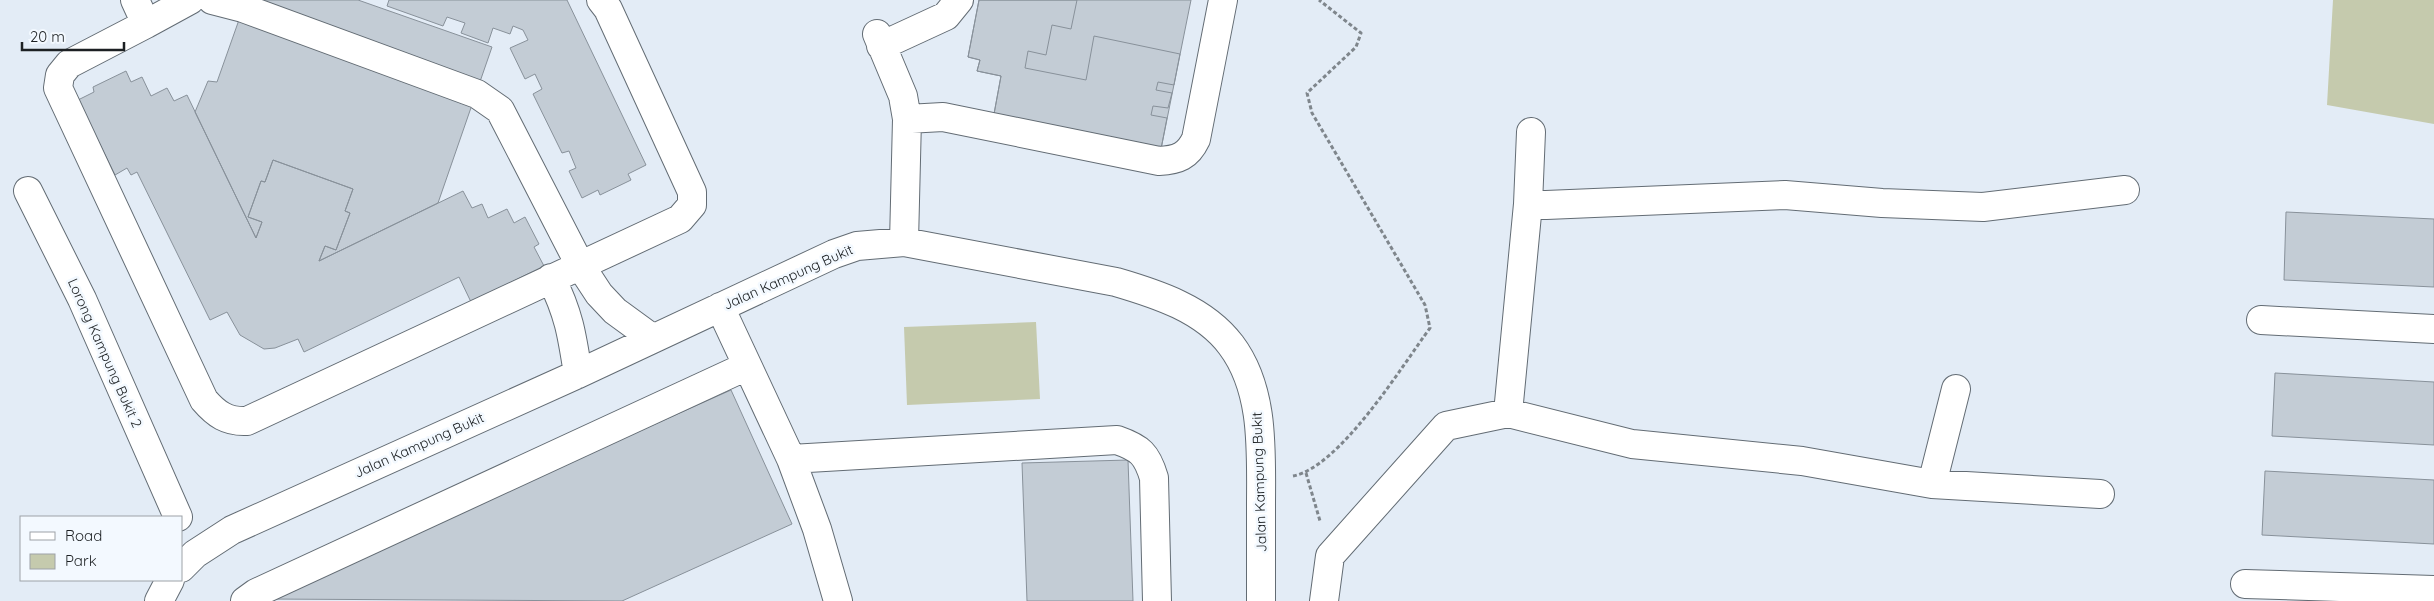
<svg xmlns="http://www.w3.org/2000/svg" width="2434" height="601" viewBox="0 0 2434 601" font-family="Quicksand,sans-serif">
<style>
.green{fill:#c5caad}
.building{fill:#c3ccd5;stroke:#88919a}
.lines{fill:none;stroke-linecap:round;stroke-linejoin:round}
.minor-casing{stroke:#636c74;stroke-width:30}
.path{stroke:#7f868c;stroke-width:3;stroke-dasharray:4 2.5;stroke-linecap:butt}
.minor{stroke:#fff;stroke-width:28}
.labels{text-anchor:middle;stroke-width:5;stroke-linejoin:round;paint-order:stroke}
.street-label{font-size:14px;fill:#1c2023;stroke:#f3f9ff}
</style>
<rect width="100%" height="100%" fill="#e3ecf6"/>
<path class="green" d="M2333,0H2434V124L2327,105Z
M1036,322L1040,399L907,405L904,327Z"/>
<path class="building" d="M246,0H358L492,47L438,203L319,261L325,246L336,250L350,213L345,211L353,189L273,160L265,182L261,181L248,217L262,222L256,238L195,112L208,81L217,82Z
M389,0H567L646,165L628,174L631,180L600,195L598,190L582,198L569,171L576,168L569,151L562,153L533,94L542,89L535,74L525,79L510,48L528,40L523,30L513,26L510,34L493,28L488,43L461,33L465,23L447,17L443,26L387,6Z
M979,0H1077L1071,29L1052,25L1046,55L1028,51L1025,68L1086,80L1094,36L1180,54L1174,85L1158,82L1156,90L1172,93L1168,108L1153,106L1151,115L1167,118L1161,149L994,114L1001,76L977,71L980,60L968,57Z
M979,0H1191L1161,149L994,114L1001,76L977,71L980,60L968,57Z
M126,71L131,82L142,77L151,96L167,88L174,101L187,95L256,238L262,222L248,217L261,181L265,182L273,160L353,189L345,211L350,213L336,250L325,246L319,261L463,191L472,208L482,204L488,218L507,209L514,223L525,217L539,244L534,247L544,266L471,302L459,277L304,352L298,339L275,348L264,349L240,335L227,312L210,320L137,172L131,175L127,168L115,175L78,100L94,92L93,87Z
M2286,212L2434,219V287L2284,280Z
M2275,373L2434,382V445L2272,436Z
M731,390L792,524L622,601L264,599Z
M1128,460L1133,601H1027L1022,463Z
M2265,471L2434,480V544L2262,535Z"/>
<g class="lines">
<g class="minor-casing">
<path id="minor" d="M135,0L146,24L69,64L60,75L58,88L204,400C216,414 227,422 247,421L680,219L692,205V192L608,9L601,0
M212,0L243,8L477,94L500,110L580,265L599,294L615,311L652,338
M146,24L190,0
M877,34L903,96L907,119L904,242
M881,46L946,16L959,0
M907,119L943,117L1159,161C1178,160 1188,156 1196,139L1223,0
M28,191L82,299L178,517
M1528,204L1531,132
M551,278C569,314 572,335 578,374
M720,307L791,459L1117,440C1140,448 1147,454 1154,478L1157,601
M2261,320L2434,329
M1508,413L1528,204L1546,205L1785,195L1882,203L1983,207L2125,190
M791,459L817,529L838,601
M1932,484L1956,389
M181,568L195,554L232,530L578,374L834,254L857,246L904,242L1116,282C1157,294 1204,309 1231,345C1265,390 1261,452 1261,506C1261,538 1261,569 1261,601
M2245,584L2434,590
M159,601L170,580
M245,601L256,593L747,366
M1324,601L1330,556L1446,426L1508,413L1632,444L1802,461L1932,484L2100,494"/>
</g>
<path class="path" d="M1306,473L1320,521
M1293,476C1340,467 1402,366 1430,328L1425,305L1312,113L1307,93L1356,47L1361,33L1319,0"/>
<use href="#minor" class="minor"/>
</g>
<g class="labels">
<g class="street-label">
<text transform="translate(788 277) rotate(-24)" y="5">Jalan Kampung Bukit</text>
<text transform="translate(105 353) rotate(66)" y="5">Lorong Kampung Bukit 2</text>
<text transform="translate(419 445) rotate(-24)" y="5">Jalan Kampung Bukit</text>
<text transform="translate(1259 482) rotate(-92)" y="5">Jalan Kampung Bukit</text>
</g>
</g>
<rect x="20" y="516" width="162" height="65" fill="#f3f9ff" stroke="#9da2a7"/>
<rect x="30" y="532" width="25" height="8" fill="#ffffff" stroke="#9da2a7"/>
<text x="65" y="541" font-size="15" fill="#1c2023">Road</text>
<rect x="30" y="554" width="25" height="15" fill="#c5caad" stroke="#9da2a7"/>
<text x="65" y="566" font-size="15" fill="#1c2023">Park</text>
<path d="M22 42v8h102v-8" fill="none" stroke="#1c2023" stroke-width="2.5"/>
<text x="30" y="42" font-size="15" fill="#1c2023" stroke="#f3f9ff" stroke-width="4" paint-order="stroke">20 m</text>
</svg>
